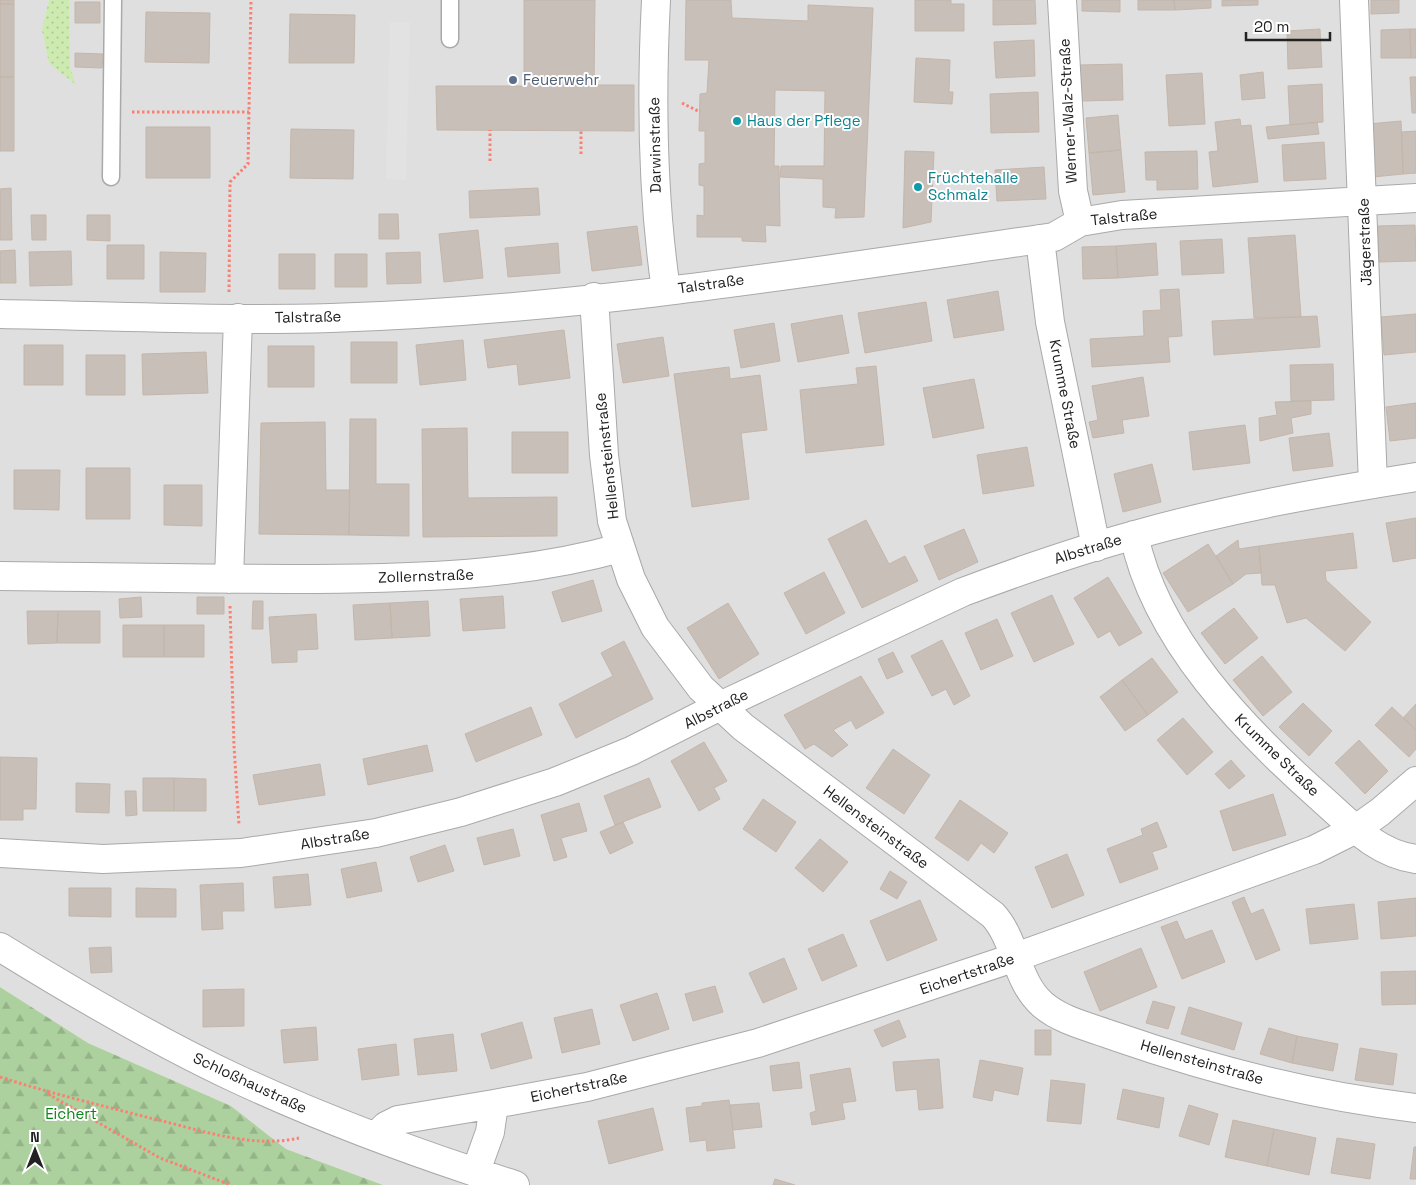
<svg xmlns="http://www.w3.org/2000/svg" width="1416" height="1185" viewBox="0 0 1416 1185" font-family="'Space Grotesk',sans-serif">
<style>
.residential{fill:#e0dfdf}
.grass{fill:url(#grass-dots)}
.forest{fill:url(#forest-firs)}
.parking{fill:#e2e2e2}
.building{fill:#c7bfb8;stroke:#c4b6ab}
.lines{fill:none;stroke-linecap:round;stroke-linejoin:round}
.service-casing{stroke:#a9a9a9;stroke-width:19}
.minor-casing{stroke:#a9a9a9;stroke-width:30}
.path{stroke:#fa8072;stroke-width:3;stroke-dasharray:2.5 2.5;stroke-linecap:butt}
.service{stroke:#fff;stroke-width:16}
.minor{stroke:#fff;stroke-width:28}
.service-dot{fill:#5c6f8a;stroke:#fff;stroke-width:2}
.culture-dot{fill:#0f9aa8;stroke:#fff;stroke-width:2}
.labels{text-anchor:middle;stroke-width:4;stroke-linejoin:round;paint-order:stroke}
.service-label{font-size:15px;fill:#4e5e75;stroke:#fff;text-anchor:start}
.street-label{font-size:15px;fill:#222;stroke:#fff}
.culture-label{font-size:15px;fill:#0d838f;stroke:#fff;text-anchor:start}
.park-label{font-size:15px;fill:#0c8416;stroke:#fff}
</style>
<defs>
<pattern id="grass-dots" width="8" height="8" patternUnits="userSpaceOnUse" patternTransform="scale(1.25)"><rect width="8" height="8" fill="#cdebb0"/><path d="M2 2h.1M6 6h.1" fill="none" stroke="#b0c997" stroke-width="1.8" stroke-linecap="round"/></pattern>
<pattern id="forest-firs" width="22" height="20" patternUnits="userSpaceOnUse" patternTransform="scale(1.25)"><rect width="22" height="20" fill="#add19e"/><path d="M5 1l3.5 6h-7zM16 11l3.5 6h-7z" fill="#95b388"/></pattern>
</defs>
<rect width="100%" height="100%" fill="#f2efe9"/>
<path class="residential" d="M0,0H1416V1185H383L286,1149L231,1106L88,1043L0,987Z"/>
<path class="grass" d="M49,0H69L70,67L76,85L49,63L42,30Z"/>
<path class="forest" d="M0,987L88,1043L231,1106L286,1149L383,1185H0Z"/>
<path class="parking" d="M390,22H410L406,180L386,179Z"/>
<path class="building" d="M0,0H14V4H0Z
M524,0H595L594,85H634V131L437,130L436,86H524Z
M686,0H731L732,18L808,21V5L873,8L864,217L835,218L836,208L823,207V179L780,177L781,166H824L825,91L775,90L774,166H779L780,226L765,225L766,242L742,241V237H697V215L704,216V186L699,185V164L705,163V131H699L700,94L707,93L709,60H685Z
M915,0H951V4H964V31H915Z
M993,0H1035L1036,24L993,25Z
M1082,0H1120V12L1082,11Z
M1138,0H1174L1175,10H1138Z
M1174,0H1211V8L1175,10Z
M1222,0H1258V5L1222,6Z
M1371,0H1399V13L1371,14Z
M75,2H100V23H75Z
M0,4H14V77H0Z
M146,12L210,13L209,63L145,62Z
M290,14L355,15L354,63H289Z
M1320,29L1322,67L1288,69L1287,31Z
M1410,29H1416V58H1411Z
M1410,29L1411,58H1381V30Z
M1034,40L1035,76L996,78L994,42Z
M75,53L103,54L102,68L75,67Z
M916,58L950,60L949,92H953L952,104L914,102Z
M1122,64L1123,100L1081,101L1080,65Z
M1263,72L1265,98L1242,100L1240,75Z
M1202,73L1205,124L1169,126L1166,75Z
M0,77H14V151H0Z
M1410,77H1416V113H1412Z
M1322,84L1323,122L1290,125L1288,86Z
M1038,92L1039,132L991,133L990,94Z
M1118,115L1121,150L1089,153L1086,118Z
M1240,119L1241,126L1251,125L1258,182L1213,187L1209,152L1218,151L1215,122Z
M1401,121L1403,174L1373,177L1368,124Z
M1317,122L1319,134L1268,139L1266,127Z
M146,127H210V178H146Z
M291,129L354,130L353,179L290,178Z
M1416,131V173L1403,174L1402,132Z
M1324,142L1326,179L1284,181L1282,145Z
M1121,150L1125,192L1093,195L1089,153Z
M905,151L934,152L931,222L903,228Z
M1197,151L1198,189L1157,190V180H1146L1145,152Z
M1044,167L1046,199L997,201L995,170Z
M11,188L12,240H0V189Z
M538,188L540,215L470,218L469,191Z
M379,214H398L399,239H379Z
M31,215H46V240H32Z
M87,215H110V241L87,240Z
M1415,225L1416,261L1379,262L1378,226Z
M637,226L642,265L592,271L587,232Z
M478,230L483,278L444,282L439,234Z
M1295,235L1301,317L1254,318L1248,238Z
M1222,239L1224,273L1182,275L1180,241Z
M558,243L560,273L508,277L505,248Z
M1156,243L1158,275L1118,278L1116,246Z
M107,245H144V279H107Z
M1116,246L1118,278L1083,279L1082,247Z
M15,250L16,283H0V251Z
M71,251L72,285L30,286L29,252Z
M160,252L206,253L205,292H160Z
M420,252L421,283L387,284L386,253Z
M279,254H315V289H279Z
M335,254H367V287H335Z
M1179,289L1182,336L1168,337L1170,362L1092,367L1090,339L1144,336L1143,311L1161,310L1160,290Z
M998,291L1004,330L954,338L947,300Z
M926,302L932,341L865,353L858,313Z
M1416,314V352L1384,355L1381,317Z
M842,315L849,353L798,362L791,324Z
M1317,316L1320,347L1214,355L1212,321Z
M774,323L780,361L741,368L734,330Z
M564,330L570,378L519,385L517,364L488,368L484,340Z
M663,337L669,376L623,383L617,344Z
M463,340L466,380L420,385L416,345Z
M351,342H397V383H351Z
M24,345H63V385H24Z
M268,346H314V387H268Z
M206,352L208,393L143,395L142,354Z
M86,355H125V395H86Z
M1333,364L1334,400L1291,401L1290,365Z
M876,366L884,445L806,453L800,390L858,384L856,368Z
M729,367L730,379L760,375L767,430L741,433L749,499L692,507L674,374Z
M1143,377L1149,416L1122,420L1124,433L1093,438L1089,422L1098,420L1092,386Z
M974,379L984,428L933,438L923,388Z
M1311,401V414L1291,418L1293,433L1260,441L1259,418L1277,415L1275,402Z
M1416,403V438L1390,441L1386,407Z
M350,419H376V484H409V536L349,535Z
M325,422L326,490H350L349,535L259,534L261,423Z
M1245,425L1250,463L1193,470L1189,432Z
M467,428L468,498L557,497V536L423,537L422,429Z
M512,432H568V473H512Z
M1329,433L1333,466L1293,471L1289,438Z
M1027,447L1034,486L983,494L977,455Z
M1152,464L1161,502L1123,512L1114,474Z
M86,468H130V519H86Z
M14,470H60L59,510L14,509Z
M164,485H202V526L164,525Z
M1416,518V558L1393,562L1386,523Z
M866,520L889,564L905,556L918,581L862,608L828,539Z
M964,529L978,562L939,580L924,546Z
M1353,533L1357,568L1325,571L1326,580L1371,622L1345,651L1306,618L1287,623L1275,585H1262L1259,546Z
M1238,540L1239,549L1259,546L1261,573L1246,574L1233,584L1216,556Z
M1208,544L1233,584L1188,612L1163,573Z
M824,572L845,613L806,634L784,593Z
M1108,577L1142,633L1119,646L1110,631L1098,638L1074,598Z
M593,580L602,611L562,622L552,592Z
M1052,595L1074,644L1034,662L1011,613Z
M503,596L505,628L463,631L460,599Z
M141,597L142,617L120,618L119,599Z
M197,597H224V614H197Z
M253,601H263V629H252Z
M428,601L430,636L392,638L390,603Z
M390,603L392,638L355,640L353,605Z
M728,603L759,654L719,679L687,628Z
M1234,608L1258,638L1225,664L1201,633Z
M27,611H58L57,643L28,644Z
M58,611H100V643H57Z
M316,614L318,649L297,650V662L272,663L269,617Z
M997,619L1013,656L981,670L965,633Z
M123,625H164V657H123Z
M164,625H204V657H164Z
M942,640L970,696L954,705L946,689L932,696L911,656Z
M624,641L653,699L576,738L559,704L613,676L601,653Z
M893,652L903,672L887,679L878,659Z
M1262,656L1292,692L1263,716L1233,680Z
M1152,658L1178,692L1148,715L1122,680Z
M861,676L884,713L856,729L851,720L833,730L848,745L832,757L814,744L805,749L784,715Z
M1122,680L1148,715L1125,731L1100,697Z
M1303,703L1332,731L1309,756L1279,727Z
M1416,704V730L1403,718Z
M531,707L542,735L476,762L465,734Z
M1392,707L1416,730V749L1409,757L1375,725Z
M1183,718L1213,752L1187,775L1157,740Z
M1359,740L1388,771L1365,794L1335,763Z
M704,742L727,781L714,788L720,799L699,811L671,761Z
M427,745L433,771L368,785L363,759Z
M893,749L930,775L904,814L866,788Z
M0,757L37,758L36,809H23V820H0Z
M1231,760L1245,776L1229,789L1215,774Z
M320,764L325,795L259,805L253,775Z
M143,778H174V811H143Z
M174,778L206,779V811H174Z
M649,778L661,807L615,825L604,796Z
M76,783L110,784L109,813L76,812Z
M125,791H136L137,815L126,816Z
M1273,794L1286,835L1233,851L1220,811Z
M763,799L796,822L776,852L743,829Z
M960,800L1008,833L994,853L981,843L968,861L935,838Z
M579,803L587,831L561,838L567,857L554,861L541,815Z
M623,822L633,843L610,854L600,832Z
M1157,822L1167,847L1152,852L1158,869L1120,883L1107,849L1143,835L1141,829Z
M513,829L520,856L484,865L477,838Z
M820,839L848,862L823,892L795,868Z
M445,845L454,871L418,882L410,857Z
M1067,854L1084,895L1052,908L1035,867Z
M376,862L382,891L347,898L341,869Z
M890,871L907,882L897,899L880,889Z
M308,874L311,905L275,908L273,877Z
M243,883L244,911H222L223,929L202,930L200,885Z
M69,888H111V917L69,916Z
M136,888L176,889V917H136Z
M1244,897L1251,914L1263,909L1280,950L1256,960L1232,902Z
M1416,898V936L1381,939L1378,902Z
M920,900L937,940L887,961L870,921Z
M1354,904L1358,939L1310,944L1306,909Z
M1177,921L1185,940L1212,930L1225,962L1182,979L1161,927Z
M843,934L857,966L822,981L808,949Z
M111,947L112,972L91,973L89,948Z
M1141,948L1157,987L1100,1011L1084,972Z
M784,958L797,989L763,1003L749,973Z
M1416,971V1004L1382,1005L1381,972Z
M715,986L723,1012L693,1021L685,994Z
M244,989V1026L203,1027V990Z
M657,993L669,1029L633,1041L620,1005Z
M1153,1001L1175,1007L1168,1029L1146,1023Z
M1189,1007L1242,1023L1234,1050L1181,1034Z
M592,1009L600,1044L562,1053L554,1018Z
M899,1020L906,1037L882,1047L874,1030Z
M522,1022L532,1058L491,1069L481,1034Z
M316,1027L318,1060L284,1063L281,1030Z
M1269,1028L1297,1036L1292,1063L1260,1054Z
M1035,1030H1051V1055H1035Z
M453,1034L457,1071L418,1075L414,1039Z
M1297,1036L1338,1044L1333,1071L1292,1063Z
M396,1044L399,1075L362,1080L358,1049Z
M1360,1048L1397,1054L1393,1085L1355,1080Z
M939,1059L943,1108L919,1110L917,1089L896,1091L893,1062Z
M980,1060L1023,1068L1018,1095L994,1090L992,1101L973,1097Z
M799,1062L802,1088L773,1091L770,1066Z
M850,1068L856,1101L842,1103L845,1119L812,1125L810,1113L816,1111L810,1075Z
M1051,1080L1085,1084L1081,1124L1047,1121Z
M1123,1089L1164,1098L1159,1128L1117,1119Z
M729,1100L735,1148L707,1151L706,1140L690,1142L686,1108L702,1106V1103Z
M759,1103L762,1127L733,1130L730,1105Z
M1189,1105L1218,1114L1209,1145L1179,1136Z
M653,1108L663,1150L609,1164L598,1121Z
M1233,1120L1274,1129L1267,1166L1225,1157Z
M1274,1129L1316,1138L1309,1175L1267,1166Z
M1337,1138L1375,1144L1370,1179L1331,1173Z
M1414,1147H1416V1179H1410Z
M775,1179L795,1185H773Z"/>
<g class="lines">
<g class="service-casing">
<path id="service" d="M450,0V39
M111,177L113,0"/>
</g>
<g class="minor-casing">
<path id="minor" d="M656,0C651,97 652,194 666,290
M1062,0L1073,191L1080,222
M1354,0L1373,484
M1040,239L1050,322L1096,547
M594,297L604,455L612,521L631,579L655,627L701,688L743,727L993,915C1016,940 1016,981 1042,1004C1061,1021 1090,1027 1114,1036C1212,1070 1313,1096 1416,1108
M0,314C110,316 221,321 331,318C567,311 806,273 1040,239L1054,237L1080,222L1122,215L1416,198
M1134,535C1155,639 1245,731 1322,799C1350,824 1377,854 1416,859
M0,576C105,577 210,579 315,579C418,578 520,576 620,548
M229,579L238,318
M0,853L103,859L241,853L376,833L461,812L555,782L631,751L720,706L963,592C1019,571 1076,551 1135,535C1226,509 1322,492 1416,477
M0,947C76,994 154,1040 235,1078C325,1120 420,1155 515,1185
M376,1136L386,1126L398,1120L494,1104
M476,1171L490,1132L494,1104L587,1087L758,1043L1016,957L1314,850L1356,829L1380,812L1416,781"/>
</g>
<path class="path" d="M682,103L700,112
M132,112H249
M581,154V130
M490,161V130
M229,292L230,182L248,164L251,0
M230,606L234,746L239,825
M0,1077C49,1093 100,1105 150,1118C198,1129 250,1149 299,1138
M48,1094L160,1158L231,1185"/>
<use href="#service" class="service"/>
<use href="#minor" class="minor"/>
</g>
<circle class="service-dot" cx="513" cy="80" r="5"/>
<g class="culture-dot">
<circle cx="737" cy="121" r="5"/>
<circle cx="918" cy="187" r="5"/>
</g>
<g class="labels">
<g class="service-label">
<text x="523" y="85">Feuerwehr</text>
</g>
<g class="street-label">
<text transform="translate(1068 111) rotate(-93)" y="5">Werner-Walz-Straße</text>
<text transform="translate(655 145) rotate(-91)" y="5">Darwinstraße</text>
<text transform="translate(1124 217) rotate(-6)" y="5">Talstraße</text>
<text transform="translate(1365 242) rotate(-92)" y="5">Jägerstraße</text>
<text transform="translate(711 284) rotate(-8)" y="5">Talstraße</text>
<text transform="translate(308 317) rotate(-1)" y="5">Talstraße</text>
<text transform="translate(1065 394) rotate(79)" y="5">Krumme Straße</text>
<text transform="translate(607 456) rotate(-96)" y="5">Hellensteinstraße</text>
<text transform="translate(1088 549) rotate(-17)" y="5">Albstraße</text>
<text transform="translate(426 576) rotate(-2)" y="5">Zollernstraße</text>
<text transform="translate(716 709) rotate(-27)" y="5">Albstraße</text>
<text transform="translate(1277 755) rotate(44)" y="5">Krumme Straße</text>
<text transform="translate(876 827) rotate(37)" y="5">Hellensteinstraße</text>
<text transform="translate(335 839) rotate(-9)" y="5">Albstraße</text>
<text transform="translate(967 974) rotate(-19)" y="5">Eichertstraße</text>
<text transform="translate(1202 1062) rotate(16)" y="5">Hellensteinstraße</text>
<text transform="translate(250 1083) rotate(25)" y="5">Schloßhaustraße</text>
<text transform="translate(579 1087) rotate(-12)" y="5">Eichertstraße</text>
</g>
<g class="culture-label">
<text x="747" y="126">Haus der Pflege</text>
<text x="928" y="183">Früchtehalle<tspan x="928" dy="17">Schmalz</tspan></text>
</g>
<g class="park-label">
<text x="71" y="1119">Eichert</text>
</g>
</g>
<g transform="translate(35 1150)" stroke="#ffffff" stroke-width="4" paint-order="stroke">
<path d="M0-4L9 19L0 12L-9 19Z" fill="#222222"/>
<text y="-8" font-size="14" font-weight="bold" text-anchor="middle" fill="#222222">N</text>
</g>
<path d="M1246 32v8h84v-8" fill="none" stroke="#222222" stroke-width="2.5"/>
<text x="1254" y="32" font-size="15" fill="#222222" stroke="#ffffff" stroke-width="4" paint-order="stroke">20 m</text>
</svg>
